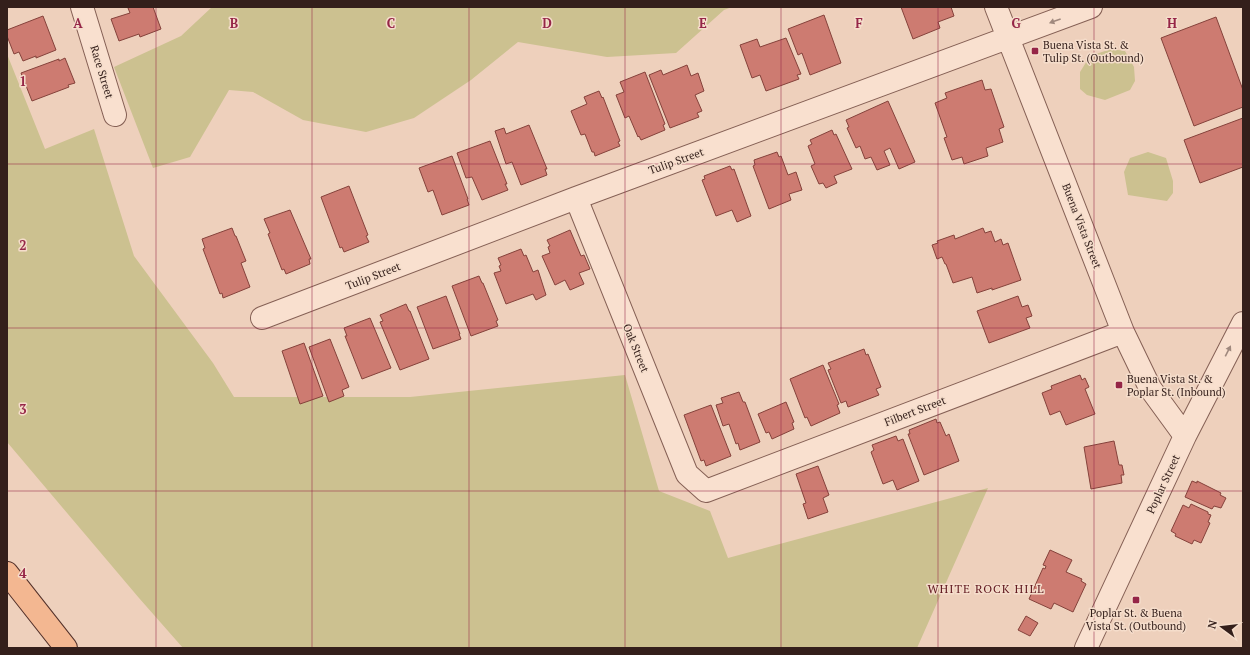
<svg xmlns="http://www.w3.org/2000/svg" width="1250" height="655" viewBox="0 0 1250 655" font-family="'PT Serif',serif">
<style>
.green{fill:#ccc190}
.building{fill:#cd7b71;stroke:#85423b}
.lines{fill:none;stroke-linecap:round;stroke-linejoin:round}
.minor-casing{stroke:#856055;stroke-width:24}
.major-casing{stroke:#53312a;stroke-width:24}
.minor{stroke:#f9e0cf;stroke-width:22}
.major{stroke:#f3b791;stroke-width:22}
.oneway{fill:#a0897e}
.grid{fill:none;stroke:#952547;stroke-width:1;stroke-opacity:0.55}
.poi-dot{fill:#952547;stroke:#f5ddcb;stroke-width:1.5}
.labels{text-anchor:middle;stroke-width:3;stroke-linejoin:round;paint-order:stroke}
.poi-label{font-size:11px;fill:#341f1b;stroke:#f5ddcb;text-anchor:start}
.street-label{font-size:11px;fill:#341f1b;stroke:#f5ddcb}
.neighbourhood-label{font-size:12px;letter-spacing:1px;fill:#611920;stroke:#f5ddcb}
.grid-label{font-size:13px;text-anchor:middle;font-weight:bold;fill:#952547;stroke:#f5ddcb;stroke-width:3;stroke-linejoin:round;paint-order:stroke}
</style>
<rect width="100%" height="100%" fill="#eed0bc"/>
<path class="green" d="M212,7H732L724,10L676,53L607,57L518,42L471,80L414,118L366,132L303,120L253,92L229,90L190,157L153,168L114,67L181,36Z
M1111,49L1125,51L1134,67L1135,81L1130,90L1105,100L1087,95L1080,89V72L1090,56Z
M7,54L45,149L94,129L134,256L213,363L234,397H410L625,375L659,491L710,511L728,558L988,488L917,648H183L139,598L7,442Z
M1148,152L1166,158L1173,181V193L1167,201L1128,195L1124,172L1130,158Z"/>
<path class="building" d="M131,7H153L161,29L140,37L139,34L119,41L111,19L130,13L128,8Z
M901,7H951L954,16L938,22L940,28L913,39Z
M824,15L841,63L810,75L802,53L798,55L788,29Z
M43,16L56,50L36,58V56L23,61L19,52L14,54L7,36V30Z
M1216,17L1243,90V107L1194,126L1161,38Z
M786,38L801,74L797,75L799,79L766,91L760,75L752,78L740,45L757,39L760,47Z
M65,58L75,83L68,85L69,87L32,101L21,73L59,59V61Z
M687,65L691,76L698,73L704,91L695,95L702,111L697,113L699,117L670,128L649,75L661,70L663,75Z
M645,72L665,124L663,125L665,130L641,140L639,136L638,137L629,116L625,118L616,95L624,92L620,82Z
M982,80L985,90L991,89L1004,127L999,129L1003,142L986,148L988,156L964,164L962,157L952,160L944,138L947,137L935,103L947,98L945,93Z
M599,91L602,98L603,97L620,141L618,142L620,146L595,156L594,152H592L585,134L581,135L571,111L587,104L584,97Z
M888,101L915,162L899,169L890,148L884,151L890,165L877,170L871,157L865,159L860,146L856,148L847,128L849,127L846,120Z
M1243,118V167L1200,183L1184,140Z
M529,125L547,169H545L547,175L521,185L512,162L506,164L495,131L504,128L506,134Z
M832,130L834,135L836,134L852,169L834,176L837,183L826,188L823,183L819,184L811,166L815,164L808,146L812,144L810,140Z
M490,141L507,184H505L508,190L482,200L472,177L466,178L457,153Z
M777,152L779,157L781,156L788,175L796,172L802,190L789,194L791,200L769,209L753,166L755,165L754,160Z
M452,156L468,199H467L469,205L442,215L433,190L428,192L419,168Z
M730,166L732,170L734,169L751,216L737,222L732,210L716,216L702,180L705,179L704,176Z
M349,186L368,235L366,236L369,242L344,252L342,247L340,248L321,197Z
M290,210L311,259H309L310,264L286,274L284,269L282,270L268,234L270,233L264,219Z
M232,228L235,236H236L246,261L241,263L250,287L223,298L222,293L220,294L203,249L205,248L202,239Z
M983,228L985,233L991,231L995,242L1001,239L1003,245L1008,243L1021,280L992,290V288L977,293L972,277L953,283L946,264H945L942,257L937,259L932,245L938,243L937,241L954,235L955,239Z
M570,230L581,256L584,255L590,269L579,273L584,284L570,290L565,280L555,285L542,256L550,253L548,247L550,246L547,240Z
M521,249L524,256L526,255L533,272L538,270L546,295L536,300L533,294L506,304L494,273L501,271L499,266L501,265L498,258Z
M479,276L482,283H483L498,320L496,321L498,326L471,336L452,286Z
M446,296L460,334H459L461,339L433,349L417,307Z
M1018,296L1022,307L1028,305L1032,316L1026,318L1030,328L989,343L977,311Z
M406,304L409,311H410L429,359L400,370L380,322L383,321L380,315Z
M370,318L391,368L362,379L345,336H347L344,328Z
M330,339L349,387L342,390L344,396L329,402L309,347Z
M304,343L323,396L300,404L282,351Z
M864,349L866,355L868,354L881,387L876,389L879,395L848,407L846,401L841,403L828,370L831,369L828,363Z
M823,365L839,404L837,405L840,413L811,426L807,417L805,418L790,379Z
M1080,375L1082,380L1085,378L1089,387L1085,389L1095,414L1066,425L1060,411L1050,415L1042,393L1052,389L1051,386Z
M739,392L743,402H745L760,442L740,450L738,443L736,444L729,424L723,426L716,405L723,403L721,398Z
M786,402L794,422L792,423L794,429L772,439L769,432L766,433L758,414Z
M711,405L731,456L706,466L704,460L701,461L684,415Z
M936,419L937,423L940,422L946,436L949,434L959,461L924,475L908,434H910L909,430Z
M896,436L898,441L903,439L919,481L897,490L893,480L883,484L871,452L874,450L872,445Z
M1114,441L1119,465H1122L1124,475H1121L1122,483L1091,489L1084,447Z
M818,466L829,495L823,498L828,512L808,519L803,504L806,503L796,474Z
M1192,481L1197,483V481L1221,493L1220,495L1226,498L1221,508L1214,506L1212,509L1185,497Z
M1191,504L1208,512V514L1211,515L1208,522L1210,523L1201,543L1194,540L1192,544L1175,536L1176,534L1171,531L1183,505L1189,508Z
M1050,550L1072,560L1066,572L1082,579L1081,581L1086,584L1073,612L1054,603L1051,609L1029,599L1043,568L1045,569L1046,566L1043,565Z
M1026,616L1038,623L1030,636L1018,630Z"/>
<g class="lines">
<g class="minor-casing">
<path id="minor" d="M82,7L115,115
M996,7L1123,332L1150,388L1185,436
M576,198L687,474L706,491L1123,332
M262,318L576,198L1091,7
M1086,648L1185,436L1243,323"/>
</g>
<g class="major-casing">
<path id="major" d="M7,573L66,648"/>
</g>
<use href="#minor" class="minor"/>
<use href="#major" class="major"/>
</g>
<defs><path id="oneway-solid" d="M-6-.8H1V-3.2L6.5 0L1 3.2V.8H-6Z"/></defs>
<g class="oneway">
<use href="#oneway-solid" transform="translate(1055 21) rotate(160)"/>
<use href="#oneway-solid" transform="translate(1228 351) rotate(-63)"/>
</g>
<path class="grid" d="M156,7V648M312,7V648M469,7V648M625,7V648M781,7V648M938,7V648M1094,7V648M7,164H1243M7,328H1243M7,491H1243"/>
<g class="poi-dot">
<rect x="1031" y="47" width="8" height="8" rx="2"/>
<rect x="1115" y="381" width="8" height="8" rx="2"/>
<rect x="1132" y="596" width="8" height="8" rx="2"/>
</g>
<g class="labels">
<g class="poi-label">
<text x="1043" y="49">Buena Vista St. &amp;<tspan x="1043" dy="13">Tulip St. (Outbound)</tspan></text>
<text x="1127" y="383">Buena Vista St. &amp;<tspan x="1127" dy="13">Poplar St. (Inbound)</tspan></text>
<text x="1136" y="617" text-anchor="middle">Poplar St. &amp; Buena<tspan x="1136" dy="13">Vista St. (Outbound)</tspan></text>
</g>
<g class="street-label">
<text transform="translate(102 72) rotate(73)" y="4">Race Street</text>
<text transform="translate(676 161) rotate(-20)" y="4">Tulip Street</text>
<text transform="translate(1082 226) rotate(69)" y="4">Buena Vista Street</text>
<text transform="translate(373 276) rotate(-21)" y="4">Tulip Street</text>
<text transform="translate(636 348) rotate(68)" y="4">Oak Street</text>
<text transform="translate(915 411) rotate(-21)" y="4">Filbert Street</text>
<text transform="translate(1163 484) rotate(-65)" y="4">Poplar Street</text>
</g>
<g class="neighbourhood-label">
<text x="986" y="593">WHITE ROCK HILL</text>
</g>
</g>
<g class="grid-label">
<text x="78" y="28">A</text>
<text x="234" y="28">B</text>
<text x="391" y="28">C</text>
<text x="547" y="28">D</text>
<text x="703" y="28">E</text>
<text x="859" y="28">F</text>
<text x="1016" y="28">G</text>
<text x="1172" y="28">H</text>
<text x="23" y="86">1</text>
<text x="23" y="250">2</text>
<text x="23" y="414">3</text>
<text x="23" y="578">4</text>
</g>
<rect width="1250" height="655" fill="none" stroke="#341f1b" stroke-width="16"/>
<g transform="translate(1222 627) rotate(285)" stroke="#f5ddcb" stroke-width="3" paint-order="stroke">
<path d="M0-3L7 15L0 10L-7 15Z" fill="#341f1b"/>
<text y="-6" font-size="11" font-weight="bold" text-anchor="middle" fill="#341f1b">N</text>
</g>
</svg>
